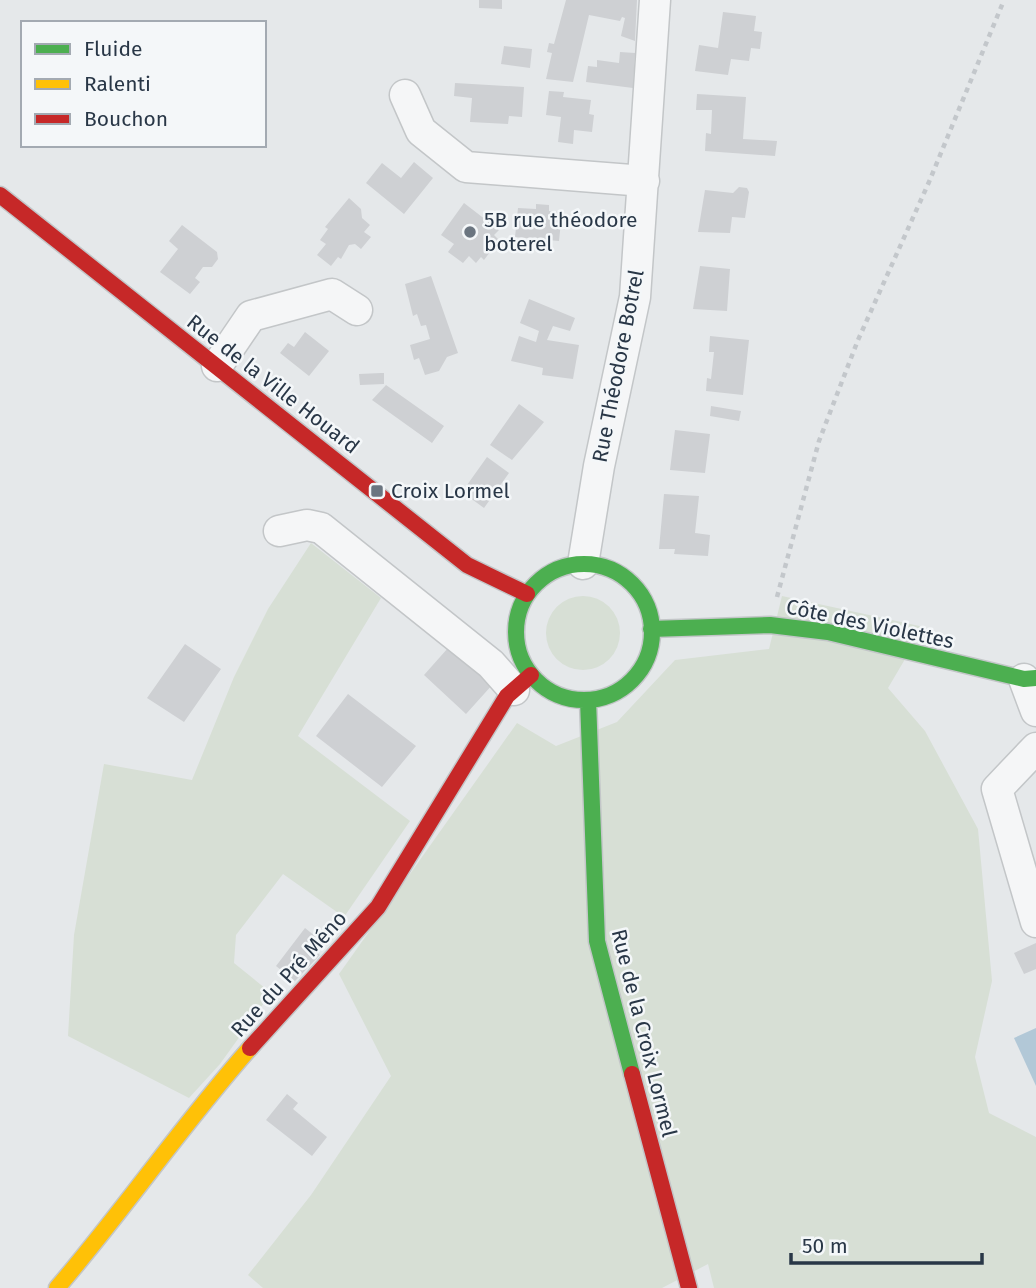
<svg xmlns="http://www.w3.org/2000/svg" width="1036" height="1288" viewBox="0 0 1036 1288" font-family="'Fira Sans',sans-serif">
<style>
.green{fill:#d7dfd5}
.water{fill:#b2c8d7}
.building{fill:#ced0d3}
.lines{fill:none;stroke-linecap:round;stroke-linejoin:round}
.street-casing{stroke:#c3c6c8;stroke-width:33}
.fast-casing{stroke:#c3c6c8;stroke-width:19}
.slow-casing{stroke:#c3c6c8;stroke-width:19}
.jam-casing{stroke:#c3c6c8;stroke-width:19}
.path{stroke:#c3c7cb;stroke-width:4.5;stroke-dasharray:5 5;stroke-linecap:butt}
.street{stroke:#f5f6f7;stroke-width:30}
.fast{stroke:#4caf50;stroke-width:16}
.slow{stroke:#ffc107;stroke-width:16}
.jam{stroke:#c62828;stroke-width:16}
.poi-dot{fill:#6b7580;stroke:#f4f7f9;stroke-width:2.5}
.labels{text-anchor:middle;stroke-width:5;stroke-linejoin:round;paint-order:stroke}
.poi-label{font-size:21px;fill:#293747;stroke:#f4f7f9;text-anchor:start}
.street-label{font-size:21px;fill:#293747;stroke:#f4f7f9}
</style>
<rect width="100%" height="100%" fill="#e5e8ea"/>
<path class="green" d="M311,543L381,598L298,736L410,821L344,917L283,874L236,935L234,963L271,993L220,1064L189,1098L68,1036L74,935L104,764L192,780L234,677L268,609Z
M546 633a37 37 0 1 1 74 0a37 37 0 1 1-74 0Z
M782,596L924,627L888,688L925,731L978,829L992,981L975,1057L989,1113L1036,1137V1288H714L708,1264L662,1288H263L248,1275L311,1195L391,1076L339,974L517,723L556,746L617,722L675,660L769,649Z"/>
<path class="water" d="M1036,1028V1086L1014,1038Z"/>
<path class="building" d="M479,0H502V9L479,8Z
M566,0H637L635,41L621,36L625,18L622,17L620,21L589,15L573,82L546,79L552,53L547,52L549,43L554,44Z
M723,12L756,16L754,31L762,32L760,49L751,48L749,61L731,59L728,75L695,71L699,45L718,48Z
M504,46L532,49L530,68L501,64Z
M620,52L635,53L633,88L586,82L588,66L597,67V60L619,63Z
M455,83L524,87L522,117L509,116L508,124L470,122L472,98L454,96Z
M549,91L564,92L563,97L591,100L589,114L594,115L592,132L574,130L573,144L558,142L561,117L546,115Z
M697,94L746,97L743,139L777,141L775,156L705,151L706,133L711,134L712,110H696Z
M414,162L433,178L404,214L366,183L382,163L401,178Z
M739,187L747,188L749,192L745,218L732,217L730,233L698,232L705,190L733,193Z
M349,198L361,209L362,218L370,225L364,232L371,237L361,249L355,244L349,245L341,259L338,257L331,266L317,255L326,244L320,240L328,229L325,227Z
M464,203L499,230L494,235L499,240L484,260L481,257L476,263L469,256L463,263L448,252L454,244L441,235Z
M536,204L549,205V211L562,212L559,241L515,237L518,208L536,209Z
M182,225L217,252L218,259L212,267H203L195,278L200,282L190,294L160,272L178,249L169,241Z
M700,266L730,269L727,311L693,309Z
M431,276L458,353L447,357L439,371L425,375L419,358L414,360L410,345L430,339L426,325L421,326L417,314L413,316L405,284Z
M529,299L575,318L570,331L553,326L547,340L579,345L573,379L542,375L543,368L511,361L519,336L536,342L539,331L520,323Z
M305,332L329,351L309,376L280,353L288,343L294,347Z
M710,336L749,340L743,395L706,391L707,378L711,379L714,352H709Z
M381,373H384V384L360,385L359,374Z
M386,385L444,426L432,443L372,400Z
M519,404L544,422L512,460L490,445Z
M711,406L741,411L739,421L710,416Z
M675,430L710,434L705,473L670,470Z
M487,457L509,473L484,508L462,492Z
M664,494L699,496L695,533L710,535L708,556L674,554L675,549H659Z
M185,644L221,669L184,722L147,698Z
M448,648L493,684L466,714L424,675Z
M348,694L416,746L382,787L316,736Z
M305,928L315,936L308,945L320,955L295,981L276,966Z
M1036,943V969L1024,974L1014,953Z
M287,1094L298,1103L293,1109L327,1137L312,1156L266,1120Z"/>
<g class="lines">
<g class="street-casing">
<path id="street" d="M405,95L421,131L466,167L644,181
M217,366L251,316L332,294L357,310
M279,531L307,525L321,528L491,664L514,690
M583,564L599,466L635,297L655,0
M1024,679L1036,711
M1036,748L997,789L1036,922"/>
</g>
<g class="fast-casing">
<path id="fast" d="M516 632a68 68 0 1 1 136 0a68 68 0 1 1-136 0Z
M651,629L770,625L828,632L1024,679L1036,678
M588,700L597,941L632,1074"/>
</g>
<g class="slow-casing">
<path id="slow" d="M57,1288C124,1210 182,1125 250,1048"/>
</g>
<g class="jam-casing">
<path id="jam" d="M0,195L467,565L527,594
M250,1048L378,907L507,696L531,675
M632,1074L689,1288"/>
</g>
<path class="path" d="M777,597L819,441L858,340L929,182L1004,0"/>
<use href="#street" class="street"/>
<use href="#fast" class="fast"/>
<use href="#slow" class="slow"/>
<use href="#jam" class="jam"/>
</g>
<g class="poi-dot">
<circle cx="470" cy="232" r="7"/>
<rect x="370" y="484" width="14" height="14" rx="3.5"/>
</g>
<g class="labels">
<g class="poi-label">
<text x="484" y="227">5B rue théodore<tspan x="484" dy="24">boterel</tspan></text>
<text x="391" y="498">Croix Lormel</text>
</g>
<g class="street-label">
<text transform="translate(618 366) rotate(-79)" y="7">Rue Théodore Botrel</text>
<text transform="translate(273 384) rotate(38)" y="7">Rue de la Ville Houard</text>
<text transform="translate(870 624) rotate(12)" y="7">Côte des Violettes</text>
<text transform="translate(289 974) rotate(-48)" y="7">Rue du Pré Méno</text>
<text transform="translate(644 1033) rotate(76)" y="7">Rue de la Croix Lormel</text>
</g>
</g>
<rect x="21" y="21" width="245" height="126" fill="#f4f7f9" stroke="#a3aab2" stroke-width="2"/>
<rect x="35" y="44" width="35" height="10" fill="#4caf50" stroke="#a3aab2" stroke-width="2"/>
<text x="84" y="56" font-size="21" fill="#293747">Fluide</text>
<rect x="35" y="79" width="35" height="10" fill="#ffc107" stroke="#a3aab2" stroke-width="2"/>
<text x="84" y="91" font-size="21" fill="#293747">Ralenti</text>
<rect x="35" y="114" width="35" height="10" fill="#c62828" stroke="#a3aab2" stroke-width="2"/>
<text x="84" y="126" font-size="21" fill="#293747">Bouchon</text>
<path d="M791 1253v10h191v-10" fill="none" stroke="#293747" stroke-width="3.5"/>
<text x="802" y="1253" font-size="21" fill="#293747" stroke="#f4f7f9" stroke-width="5" paint-order="stroke">50 m</text>
</svg>
